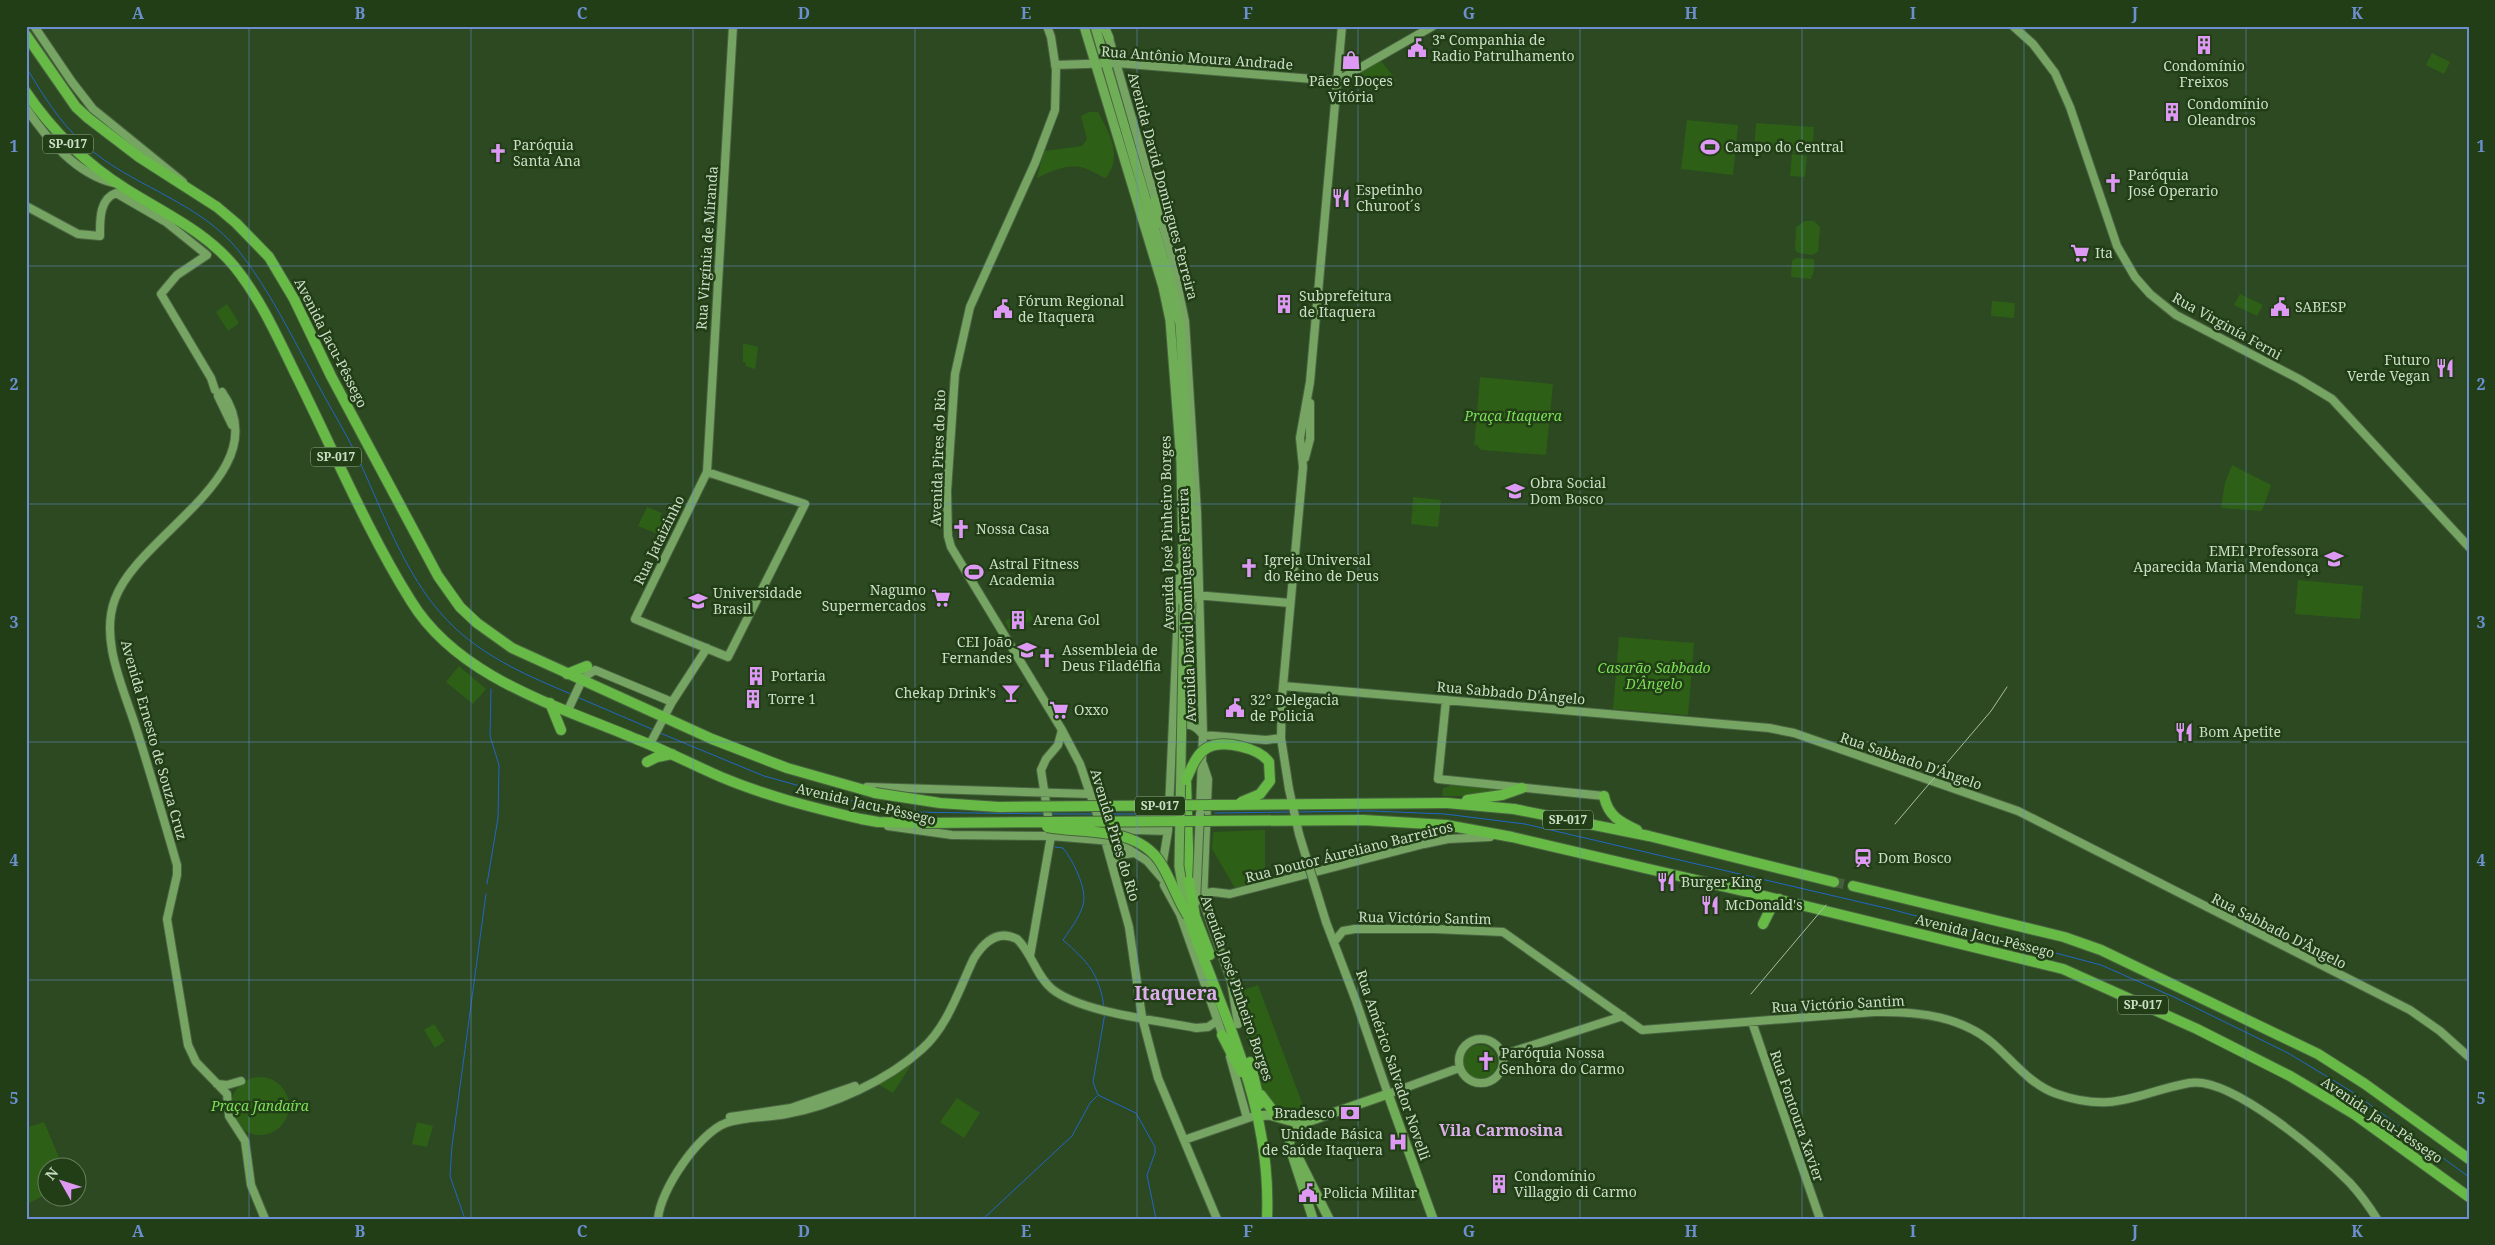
<svg xmlns="http://www.w3.org/2000/svg" width="2495" height="1245" viewBox="0 0 2495 1245" font-family="'Noto Serif',serif">
<style>
.green{fill:#2d6016}
.lines{fill:none;stroke-linecap:round;stroke-linejoin:round}
.stream{stroke:#2166c6;stroke-width:1}
.highway-tunnel{stroke:#445f3a;stroke-width:10;stroke-dasharray:10 5;stroke-linecap:butt}
.secondary-casing{stroke:#4a6440;stroke-width:10}
.primary-casing{stroke:#4a6440;stroke-width:11}
.highway-casing{stroke:#4a6440;stroke-width:12}
.secondary{stroke:#75a463;stroke-width:8}
.primary{stroke:#6fae56;stroke-width:9}
.highway{stroke:#67ba46;stroke-width:10}
.rail{stroke:#a9bda2;stroke-width:1}
.secondary-bridge-casing{stroke:#4a6440;stroke-width:10;stroke-linecap:butt}
.primary-bridge-casing{stroke:#4a6440;stroke-width:11;stroke-linecap:butt}
.highway-bridge-casing{stroke:#4a6440;stroke-width:12;stroke-linecap:butt}
.secondary-bridge{stroke:#75a463;stroke-width:8}
.primary-bridge{stroke:#6fae56;stroke-width:9}
.highway-bridge{stroke:#67ba46;stroke-width:10}
.grid{fill:none;stroke:#6c8fd0;stroke-width:1;stroke-opacity:0.55}
.labels{text-anchor:middle;stroke-width:5;stroke-linejoin:round;paint-order:stroke}
.shield{fill:#213e17;stroke:#99ae92;stroke-width:1}
.shield-label{font-size:12px;font-weight:bold;fill:#ccdec6}
.poi-label{font-size:14px;fill:#ccdec6;stroke:#213e17;text-anchor:start}
.street-label{font-size:14px;fill:#ccdec6;stroke:#213e17}
.park-label{font-size:14px;font-style:italic;fill:#7dde57;stroke:#213e17}
.quarter-label{font-size:16px;font-weight:bold;fill:#ddaeec;stroke:#213e17}
.district-label{font-size:19px;font-weight:bold;fill:#ddaeec;stroke:#213e17}
.neatline{fill:none;stroke:#6c8fd0;stroke-width:2}
.grid-label{font-size:16px;text-anchor:middle;font-weight:bold;fill:#6c8fd0}
</style>
<rect width="100%" height="100%" fill="#2c4921"/>
<path class="green" d="M2432,53L2450,62L2444,74L2426,65Z
M1381,61L1397,81L1353,77Z
M1089,112H1098C1110,135 1123,155 1106,178C1098,175 1091,170 1084,168C1068,163 1051,171 1037,178L1044,151L1082,146L1087,139L1081,116Z
M1687,120L1738,125L1733,175L1681,169Z
M1756,123L1814,127L1812,154L1754,150Z
M1792,154L1807,156L1805,177L1790,176Z
M1805,221H1814L1820,227L1818,252L1812,255L1798,253L1795,250L1796,227Z
M1796,258L1814,259V270L1811,279L1791,277L1792,261Z
M2240,294L2263,305L2257,316L2234,305Z
M1992,301L2015,303L2014,318L1991,316Z
M227,304L239,323L228,331L216,312Z
M743,343L758,347L755,369L746,366L745,362H743Z
M1480,377L1553,384L1546,455L1481,450L1476,444L1474,447Z
M2232,465L2271,485L2262,511L2221,508L2225,483Z
M1413,497L1441,500L1438,527L1411,524L1412,511H1419L1412,510Z
M647,507L662,513L660,517L663,519L658,534L638,526Z
M2298,580L2363,586L2360,619L2295,614Z
M1028,609L1033,619L1010,631L1005,621Z
M1619,637L1694,643L1688,715L1613,709Z
M459,666L486,689L473,704L446,682Z
M1449,784L1505,791L1488,796H1442L1443,788L1450,786Z
M1265,830V881L1235,888L1212,849L1213,832Z
M1258,985L1308,1119L1300,1122L1279,1115L1263,1093L1242,1022L1238,992Z
M434,1024L445,1041L435,1048L424,1030Z
M1463 1062a17 17 0 1 1 34 0a17 17 0 1 1-34 0Z
M911,1063V1065L893,1093L878,1084Z
M231 1106a29 29 0 1 1 58 0a29 29 0 1 1-58 0Z
M957,1098L980,1113L964,1138L940,1122Z
M44,1122L63,1167L48,1168L47,1194L29,1203L26,1195V1128Z
M417,1122L433,1126L427,1147L412,1144Z"/>
<g class="lines">
<path class="stream" d="M26,67C46,100 65,131 96,154C140,188 202,205 238,250C269,289 291,335 315,379C329,406 345,431 358,458C385,516 408,585 456,629C489,659 530,677 571,694
M577,697L654,730
M660,733L764,776L868,805L908,812L1045,814
M1298,812L1371,811L1445,814L1525,824L1890,909L2101,965L2176,998L2288,1053L2354,1093L2469,1177
M1215,813L1292,812
M1052,814H1093
M1099,814H1165
M1055,847L1063,848C1072,859 1084,883 1084,898C1084,912 1071,928 1063,940C1088,962 1099,973 1104,1007
M487,884L498,818L499,765L490,736L491,689
M1105,1013L1093,1082L1098,1095L1136,1113L1155,1147V1153L1147,1175L1156,1219
M465,1219L450,1176L452,1146L486,894
M983,1219L1072,1136L1090,1103L1097,1096"/>
<path class="highway-tunnel" d="M1834,882L1853,886"/>
<g class="secondary-casing">
<path id="secondary" d="M34,26L72,82L93,109L183,182
M1047,26L1051,37L1056,70L1055,110L1035,163L970,307L955,374L947,491L948,536L951,547L1062,730L1080,764L1102,829L1129,927L1142,1017L1158,1078L1217,1219
M2013,26L2033,44L2055,73L2070,107L2117,246L2135,277L2150,294L2176,315L2299,379L2332,399L2469,547
M1109,38L1171,255L1185,321L1197,512L1203,735L1200,808
M1055,65L1116,63L1337,81
M1337,81L1433,26
M26,108C47,139 76,174 114,183
M26,206L78,234L100,236C100,221 99,199 116,193L166,222L207,255L177,275L161,294L211,378L215,390
M222,392C279,473 139,533 115,599C99,641 125,691 137,731C151,775 164,820 177,865V875L167,919L188,1045L196,1062L227,1094L229,1116L245,1141L251,1185L265,1219
M218,396L232,425
M1305,458L1310,439V403
M707,472L805,504L728,657L635,619L707,472L733,26
M1195,595L1290,603
M1283,686L1769,728L1794,733L2018,811L2410,1010L2440,1031L2469,1057
M1446,700L1438,779L1604,796
M568,710L583,678L595,670L672,702
M1178,727C1188,721 1196,726 1203,735
M1203,735L1266,740L1281,738
M650,744L672,702L707,648
M1203,764L1208,779L1203,901L1231,981L1238,1024
M867,787L1090,794
M1289,789L1281,738L1282,697L1303,467L1300,438L1310,382L1342,26
M888,826L952,835L1051,836L1111,841L1124,846L1147,861L1173,891
M1103,829L1168,831
M1162,867L1168,831L1180,567
M1114,869L1119,855L1134,853
M1164,885L1180,914L1224,1039
M1192,895L1213,892L1230,894L1424,844L1448,839L1490,837
M1326,922L1356,1001L1388,1094L1459,1068
M1334,942L1343,931L1355,929H1434L1503,932L1642,1030L1874,1012C1918,1011 1965,1016 1998,1048C2016,1065 2033,1086 2057,1094C2115,1114 2136,1093 2189,1083C2230,1075 2321,1154 2350,1183C2360,1194 2369,1206 2377,1219
M1030,956L1051,836L1041,770L1046,759L1058,745L1062,730
M1752,1022L1820,1219
M1459 1061a22 22 0 1 1 44 0a22 22 0 1 1-44 0Z
M1502,1055L1623,1016
M1230,1057L1247,1118
M217,1084L227,1085L241,1081
M730,1117L791,1108L855,1086
M1184,1140L1251,1117
M658,1219C660,1190 699,1133 726,1123C745,1116 767,1118 786,1114C832,1106 888,1080 922,1049C948,1026 959,989 974,958C984,942 998,929 1017,939C1032,953 1036,976 1052,989C1082,1013 1157,1020 1196,1028L1208,1027L1217,1021"/>
</g>
<g class="primary-casing">
<path id="primary" d="M1084,26L1163,287L1170,320L1181,462L1184,604
M1095,26L1172,288L1180,324L1184,390L1189,486L1191,602
M1104,26L1109,38
M1155,201L1157,224
M1257,1116L1269,1115L1301,1124L1388,1094L1433,1219
M1301,1124L1292,1134L1289,1145L1313,1219
M1295,1151L1329,1219"/>
</g>
<g class="highway-casing">
<path id="highway" d="M26,35L76,107L88,118L139,157L217,207L236,223L269,257L294,299L331,376L438,576L460,607L477,623L512,648L712,739L787,768L875,793
M26,92C53,132 85,163 126,189C164,213 205,231 234,266C260,298 277,336 295,373C333,449 366,529 411,601C458,678 558,706 636,739C665,750 693,765 721,777C766,796 814,808 861,819L878,822L922,823
M567,674L587,666
M550,703L561,730
M647,762L657,757L672,754
M1186,780L1189,881
M1604,796C1608,816 1620,822 1637,830
M1467,800L1502,795L1522,788
M1447,803L1514,809L1649,836L1834,882
M1446,825L1512,837L1756,894L2063,969L2197,1029L2290,1076L2354,1114L2469,1197
M1853,886L2064,937L2101,950L2318,1054L2365,1084L2469,1159
M1188,916C1224,1019 1272,1106 1267,1219
M1195,916L1210,955
M1763,924L1770,910L1779,899
M1222,1035L1241,1072
M1250,1062L1260,1104
M1261,1095L1277,1116"/>
</g>
<use href="#secondary" class="secondary"/>
<use href="#primary" class="primary"/>
<use href="#highway" class="highway"/>
<path class="rail" d="M1895,824L1991,711L2007,687
M1751,994L1826,905"/>
<g class="secondary-bridge-casing">
<path id="secondary-bridge" d="M1289,789L1299,834L1326,922
M1196,902L1200,813"/>
</g>
<g class="primary-bridge-casing">
<path id="primary-bridge" d="M1184,604L1179,866L1186,909
M1188,710L1191,602"/>
</g>
<g class="highway-bridge-casing">
<path id="highway-bridge" d="M1186,780C1191,769 1196,754 1207,748C1223,739 1259,748 1269,762L1270,781L1260,794L1241,802
M875,793L940,803L999,807L1447,803
M922,823L1363,820L1446,825
M1047,827C1085,834 1136,826 1160,862C1171,879 1177,899 1188,916
M1189,881L1195,916"/>
</g>
<use href="#secondary-bridge" class="secondary-bridge"/>
<use href="#primary-bridge" class="primary-bridge"/>
<use href="#highway-bridge" class="highway-bridge"/>
</g>
<path class="grid" d="M249,26V1219M471,26V1219M693,26V1219M915,26V1219M1137,26V1219M1358,26V1219M1580,26V1219M1802,26V1219M2024,26V1219M2246,26V1219M26,266H2469M26,504H2469M26,742H2469M26,980H2469"/>
<defs>
<g id="building-bare" transform="scale(1.5)"><path d="M-4-6H4V6H1V3H-1V6H-4ZM-2.5-4.3h1.7v1.8h-1.7ZM.8-4.3h1.7v1.8H.8ZM-2.5-1h1.7V.8h-1.7ZM.8-1h1.7V.8H.8Z" fill="#dd99f3" stroke="#213e17" stroke-width="2.5" paint-order="stroke"/></g>
<g id="civic-bare" transform="scale(1.5)"><path d="M-.6-6.5H3V-4.5H.6V-3L4-1V1h2V6H-6V1h2V-1L-.6-3ZM-1.2 2.5V6h2.4V2.5Z" fill="#dd99f3" stroke="#213e17" stroke-width="2.5" paint-order="stroke"/></g>
<g id="shop-bare" transform="scale(1.5)"><path d="M-5-2.5h2.3a2.7 3.5 0 0 1 5.4 0H5L5.5 6h-11ZM-1.5-2.5h3a1.5 2.3 0 0 0-3 0Z" fill="#dd99f3" stroke="#213e17" stroke-width="2.5" paint-order="stroke"/></g>
<g id="stadium-bare" transform="scale(1.5)"><path d="M0-5a6.5 5 0 1 0 0 10a6.5 5 0 1 0 0-10ZM-3.5-1.8h7v3.6h-7Z" fill="#dd99f3" stroke="#213e17" stroke-width="2.5" paint-order="stroke"/></g>
<g id="church-bare" transform="scale(1.5)"><path d="M-1.2-6h2.4v3.5h3.3v2.4h-3.3V6h-2.4V-.1h-3.3v-2.4h3.3Z" fill="#dd99f3" stroke="#213e17" stroke-width="2.5" paint-order="stroke"/></g>
<g id="restaurant-bare" transform="scale(1.5)"><path d="M-5-6h1v4h1v-4h1v4h1v-4h1v5L-1.5 .5V6h-2V.5L-5-1ZM5-6V6H3V1.5H1.5Q1.5-4 5-6Z" fill="#dd99f3" stroke="#213e17" stroke-width="2.5" paint-order="stroke"/></g>
<g id="supermarket-bare" transform="scale(1.5)"><path d="M-6-5.5h2.5l.6 2H6L4.5 2H-2.5L-4.4-4H-6ZM-1.5 3.2a1.3 1.3 0 1 0 .1 0ZM3 3.2a1.3 1.3 0 1 0 .1 0Z" fill="#dd99f3" stroke="#213e17" stroke-width="2.5" paint-order="stroke"/></g>
<g id="school-bare" transform="scale(1.5)"><path d="M0-5L7-2L0 1L-7-2ZM-4 1L0 2.5L4 1V4Q0 6-4 4Z" fill="#dd99f3" stroke="#213e17" stroke-width="2.5" paint-order="stroke"/></g>
<g id="university-bare" transform="scale(1.5)"><path d="M0-5L7-2L0 1L-7-2ZM-4 1L0 2.5L4 1V4Q0 6-4 4Z" fill="#dd99f3" stroke="#213e17" stroke-width="2.5" paint-order="stroke"/></g>
<g id="bar-bare" transform="scale(1.5)"><path d="M-6-5H6L.8 .8V4.5H3.5V6h-7V4.5H-.8V.8Z" fill="#dd99f3" stroke="#213e17" stroke-width="2.5" paint-order="stroke"/></g>
<g id="station-bare" transform="scale(1.5)"><path d="M-3-6H3Q5-6 5-4V2Q5 4 3 4L4.5 6H3L1.5 4h-3L-3 6H-4.5L-3 4Q-5 4-5 2V-4Q-5-6-3-6ZM-3.5-4v3h7v-3ZM-3.5 1v1.5H-2V1ZM2 1v1.5H3.5V1Z" fill="#dd99f3" stroke="#213e17" stroke-width="2.5" paint-order="stroke"/></g>
<g id="bank-bare" transform="scale(1.5)"><path d="M-6-4H6V4H-6ZM0-2.3a2.3 2.3 0 1 0 0 4.6a2.3 2.3 0 1 0 0-4.6Z" fill="#dd99f3" stroke="#213e17" stroke-width="2.5" paint-order="stroke"/></g>
<g id="hospital-bare" transform="scale(1.5)"><path d="M-5-5h3v3.5h4V-5h3V5h-3V1.5h-4V5h-3Z" fill="#dd99f3" stroke="#213e17" stroke-width="2.5" paint-order="stroke"/></g>
</defs>
<g fill-rule="evenodd">
<use href="#building-bare" x="2204" y="45"/>
<use href="#civic-bare" x="1417" y="48"/>
<use href="#shop-bare" x="1351" y="60"/>
<use href="#building-bare" x="2172" y="112"/>
<use href="#stadium-bare" x="1710" y="147"/>
<use href="#church-bare" x="498" y="153"/>
<use href="#church-bare" x="2113" y="183"/>
<use href="#restaurant-bare" x="1341" y="198"/>
<use href="#supermarket-bare" x="2080" y="253"/>
<use href="#building-bare" x="1284" y="304"/>
<use href="#civic-bare" x="2280" y="307"/>
<use href="#civic-bare" x="1003" y="309"/>
<use href="#restaurant-bare" x="2445" y="368"/>
<use href="#school-bare" x="1515" y="491"/>
<use href="#church-bare" x="961" y="529"/>
<use href="#school-bare" x="2334" y="559"/>
<use href="#church-bare" x="1249" y="568"/>
<use href="#stadium-bare" x="974" y="572"/>
<use href="#supermarket-bare" x="941" y="598"/>
<use href="#university-bare" x="698" y="601"/>
<use href="#building-bare" x="1018" y="620"/>
<use href="#school-bare" x="1027" y="650"/>
<use href="#church-bare" x="1047" y="658"/>
<use href="#building-bare" x="756" y="676"/>
<use href="#bar-bare" x="1011" y="693"/>
<use href="#building-bare" x="753" y="699"/>
<use href="#civic-bare" x="1235" y="708"/>
<use href="#supermarket-bare" x="1059" y="710"/>
<use href="#restaurant-bare" x="2184" y="732"/>
<use href="#station-bare" x="1863" y="858"/>
<use href="#restaurant-bare" x="1666" y="882"/>
<use href="#restaurant-bare" x="1710" y="905"/>
<use href="#church-bare" x="1486" y="1061"/>
<use href="#bank-bare" x="1350" y="1113"/>
<use href="#hospital-bare" x="1398" y="1142"/>
<use href="#building-bare" x="1499" y="1184"/>
<use href="#civic-bare" x="1308" y="1193"/>
</g>
<g class="labels">
<g class="shield">
<rect x="43" y="134.5" width="50" height="19" rx="4"/>
<rect x="311" y="447.5" width="50" height="19" rx="4"/>
<rect x="1135" y="796.5" width="50" height="19" rx="4"/>
<rect x="1543" y="810.5" width="50" height="19" rx="4"/>
<rect x="2118" y="995.5" width="50" height="19" rx="4"/>
</g>
<g class="shield-label">
<text x="68" y="148">SP-017</text>
<text x="336" y="461">SP-017</text>
<text x="1160" y="810">SP-017</text>
<text x="1568" y="824">SP-017</text>
<text x="2143" y="1009">SP-017</text>
</g>
<g class="poi-label">
<text x="1432" y="45">3ª Companhia de<tspan x="1432" dy="16">Radio Patrulhamento</tspan></text>
<text x="2204" y="71" text-anchor="middle">Condomínio<tspan x="2204" dy="16">Freixos</tspan></text>
<text x="1351" y="86" text-anchor="middle">Pães e Doçes<tspan x="1351" dy="16">Vitória</tspan></text>
<text x="2187" y="109">Condomínio<tspan x="2187" dy="16">Oleandros</tspan></text>
<text x="513" y="150">Paróquia<tspan x="513" dy="16">Santa Ana</tspan></text>
<text x="1725" y="152">Campo do Central</text>
<text x="2128" y="180">Paróquia<tspan x="2128" dy="16">José Operario</tspan></text>
<text x="1356" y="195">Espetinho<tspan x="1356" dy="16">Churoot´s</tspan></text>
<text x="2095" y="258">Ita</text>
<text x="1299" y="301">Subprefeitura<tspan x="1299" dy="16">de Itaquera</tspan></text>
<text x="1018" y="306">Fórum Regional<tspan x="1018" dy="16">de Itaquera</tspan></text>
<text x="2295" y="312">SABESP</text>
<text x="2430" y="365" text-anchor="end">Futuro<tspan x="2430" dy="16">Verde Vegan</tspan></text>
<text x="1530" y="488">Obra Social<tspan x="1530" dy="16">Dom Bosco</tspan></text>
<text x="976" y="534">Nossa Casa</text>
<text x="2319" y="556" text-anchor="end">EMEI Professora<tspan x="2319" dy="16">Aparecida Maria Mendonça</tspan></text>
<text x="1264" y="565">Igreja Universal<tspan x="1264" dy="16">do Reino de Deus</tspan></text>
<text x="989" y="569">Astral Fitness<tspan x="989" dy="16">Academia</tspan></text>
<text x="926" y="595" text-anchor="end">Nagumo<tspan x="926" dy="16">Supermercados</tspan></text>
<text x="713" y="598">Universidade<tspan x="713" dy="16">Brasil</tspan></text>
<text x="1033" y="625">Arena Gol</text>
<text x="1012" y="647" text-anchor="end">CEI João<tspan x="1012" dy="16">Fernandes</tspan></text>
<text x="1062" y="655">Assembleia de<tspan x="1062" dy="16">Deus Filadélfia</tspan></text>
<text x="771" y="681">Portaria</text>
<text x="996" y="698" text-anchor="end">Chekap Drink's</text>
<text x="768" y="704">Torre 1</text>
<text x="1250" y="705">32° Delegacia<tspan x="1250" dy="16">de Policia</tspan></text>
<text x="1074" y="715">Oxxo</text>
<text x="2199" y="737">Bom Apetite</text>
<text x="1878" y="863">Dom Bosco</text>
<text x="1681" y="887">Burger King</text>
<text x="1725" y="910">McDonald's</text>
<text x="1501" y="1058">Paróquia Nossa<tspan x="1501" dy="16">Senhora do Carmo</tspan></text>
<text x="1335" y="1118" text-anchor="end">Bradesco</text>
<text x="1383" y="1139" text-anchor="end">Unidade Básica<tspan x="1383" dy="16">de Saúde Itaquera</tspan></text>
<text x="1514" y="1181">Condomínio<tspan x="1514" dy="16">Villaggio di Carmo</tspan></text>
<text x="1323" y="1198">Policia Militar</text>
</g>
<g class="street-label">
<text transform="translate(1197 58) rotate(4)" y="5">Rua Antônio Moura Andrade</text>
<text transform="translate(1163 186) rotate(75)" y="5">Avenida David Domingues Ferreira</text>
<text transform="translate(707 248) rotate(-86)" y="5">Rua Virgínia de Miranda</text>
<text transform="translate(2227 326) rotate(29)" y="5">Rua Virginía Ferni</text>
<text transform="translate(331 343) rotate(63)" y="5">Avenida Jacu-Pêssego</text>
<text transform="translate(938 458) rotate(-88)" y="5">Avenida Pires do Rio</text>
<text transform="translate(1167 533) rotate(-91)" y="5">Avenida José Pinheiro Borges</text>
<text transform="translate(659 540) rotate(-64)" y="5">Rua Jataizinho</text>
<text transform="translate(1187 605) rotate(-92)" y="5">Avenida David Domingues Ferreira</text>
<text transform="translate(1511 693) rotate(5)" y="5">Rua Sabbado D'Ângelo</text>
<text transform="translate(154 740) rotate(74)" y="5">Avenida Ernesto de Souza Cruz</text>
<text transform="translate(1911 761) rotate(19)" y="5">Rua Sabbado D'Ângelo</text>
<text transform="translate(866 804) rotate(13)" y="5">Avenida Jacu-Pêssego</text>
<text transform="translate(1115 835) rotate(73)" y="5">Avenida Pires do Rio</text>
<text transform="translate(1349 852) rotate(-14)" y="5">Rua Doutor Áureliano Barreiros</text>
<text transform="translate(1425 918) rotate(1)" y="5">Rua Victório Santim</text>
<text transform="translate(2279 931) rotate(27)" y="5">Rua Sabbado D'Ângelo</text>
<text transform="translate(1985 936) rotate(14)" y="5">Avenida Jacu-Pêssego</text>
<text transform="translate(1237 988) rotate(71)" y="5">Avenida José Pinheiro Borges</text>
<text transform="translate(1838 1004) rotate(-3)" y="5">Rua Victório Santim</text>
<text transform="translate(1393 1065) rotate(71)" y="5">Rua Américo Salvador Novelli</text>
<text transform="translate(1797 1116) rotate(71)" y="5">Rua Fontoura Xavier</text>
<text transform="translate(2382 1120) rotate(34)" y="5">Avenida Jacu-Pêssego</text>
</g>
<g class="park-label">
<text x="1513" y="421">Praça Itaquera</text>
<text x="1654" y="673">Casarão Sabbado<tspan x="1654" dy="16">D'Ângelo</tspan></text>
<text x="260" y="1111">Praça Jandaíra</text>
</g>
<g class="quarter-label">
<text x="1501" y="1136">Vila Carmosina</text>
</g>
<g class="district-label">
<text x="1176" y="1000">Itaquera</text>
</g>
</g>
<rect width="2495" height="1245" fill="none" stroke="#213e17" stroke-width="55"/>
<g transform="translate(62 1182) rotate(309)"><circle r="24" fill="#213e17" stroke="#657e5d"/>
<path d="M0-4L9 19L0 12L-9 19Z" fill="#dd99f3"/>
<text y="-8" font-size="14" font-weight="bold" text-anchor="middle" fill="#ccdec6">N</text>
</g>
<rect x="28" y="28" width="2440" height="1190" class="neatline"/>
<g class="grid-label">
<text x="138" y="19">A</text>
<text x="360" y="19">B</text>
<text x="582" y="19">C</text>
<text x="804" y="19">D</text>
<text x="1026" y="19">E</text>
<text x="1248" y="19">F</text>
<text x="1469" y="19">G</text>
<text x="1691" y="19">H</text>
<text x="1913" y="19">I</text>
<text x="2135" y="19">J</text>
<text x="2357" y="19">K</text>
<text x="14" y="152">1</text>
<text x="2481" y="152">1</text>
<text x="14" y="390">2</text>
<text x="2481" y="390">2</text>
<text x="14" y="628">3</text>
<text x="2481" y="628">3</text>
<text x="14" y="866">4</text>
<text x="2481" y="866">4</text>
<text x="14" y="1104">5</text>
<text x="2481" y="1104">5</text>
<text x="138" y="1237">A</text>
<text x="360" y="1237">B</text>
<text x="582" y="1237">C</text>
<text x="804" y="1237">D</text>
<text x="1026" y="1237">E</text>
<text x="1248" y="1237">F</text>
<text x="1469" y="1237">G</text>
<text x="1691" y="1237">H</text>
<text x="1913" y="1237">I</text>
<text x="2135" y="1237">J</text>
<text x="2357" y="1237">K</text>
</g>
</svg>
